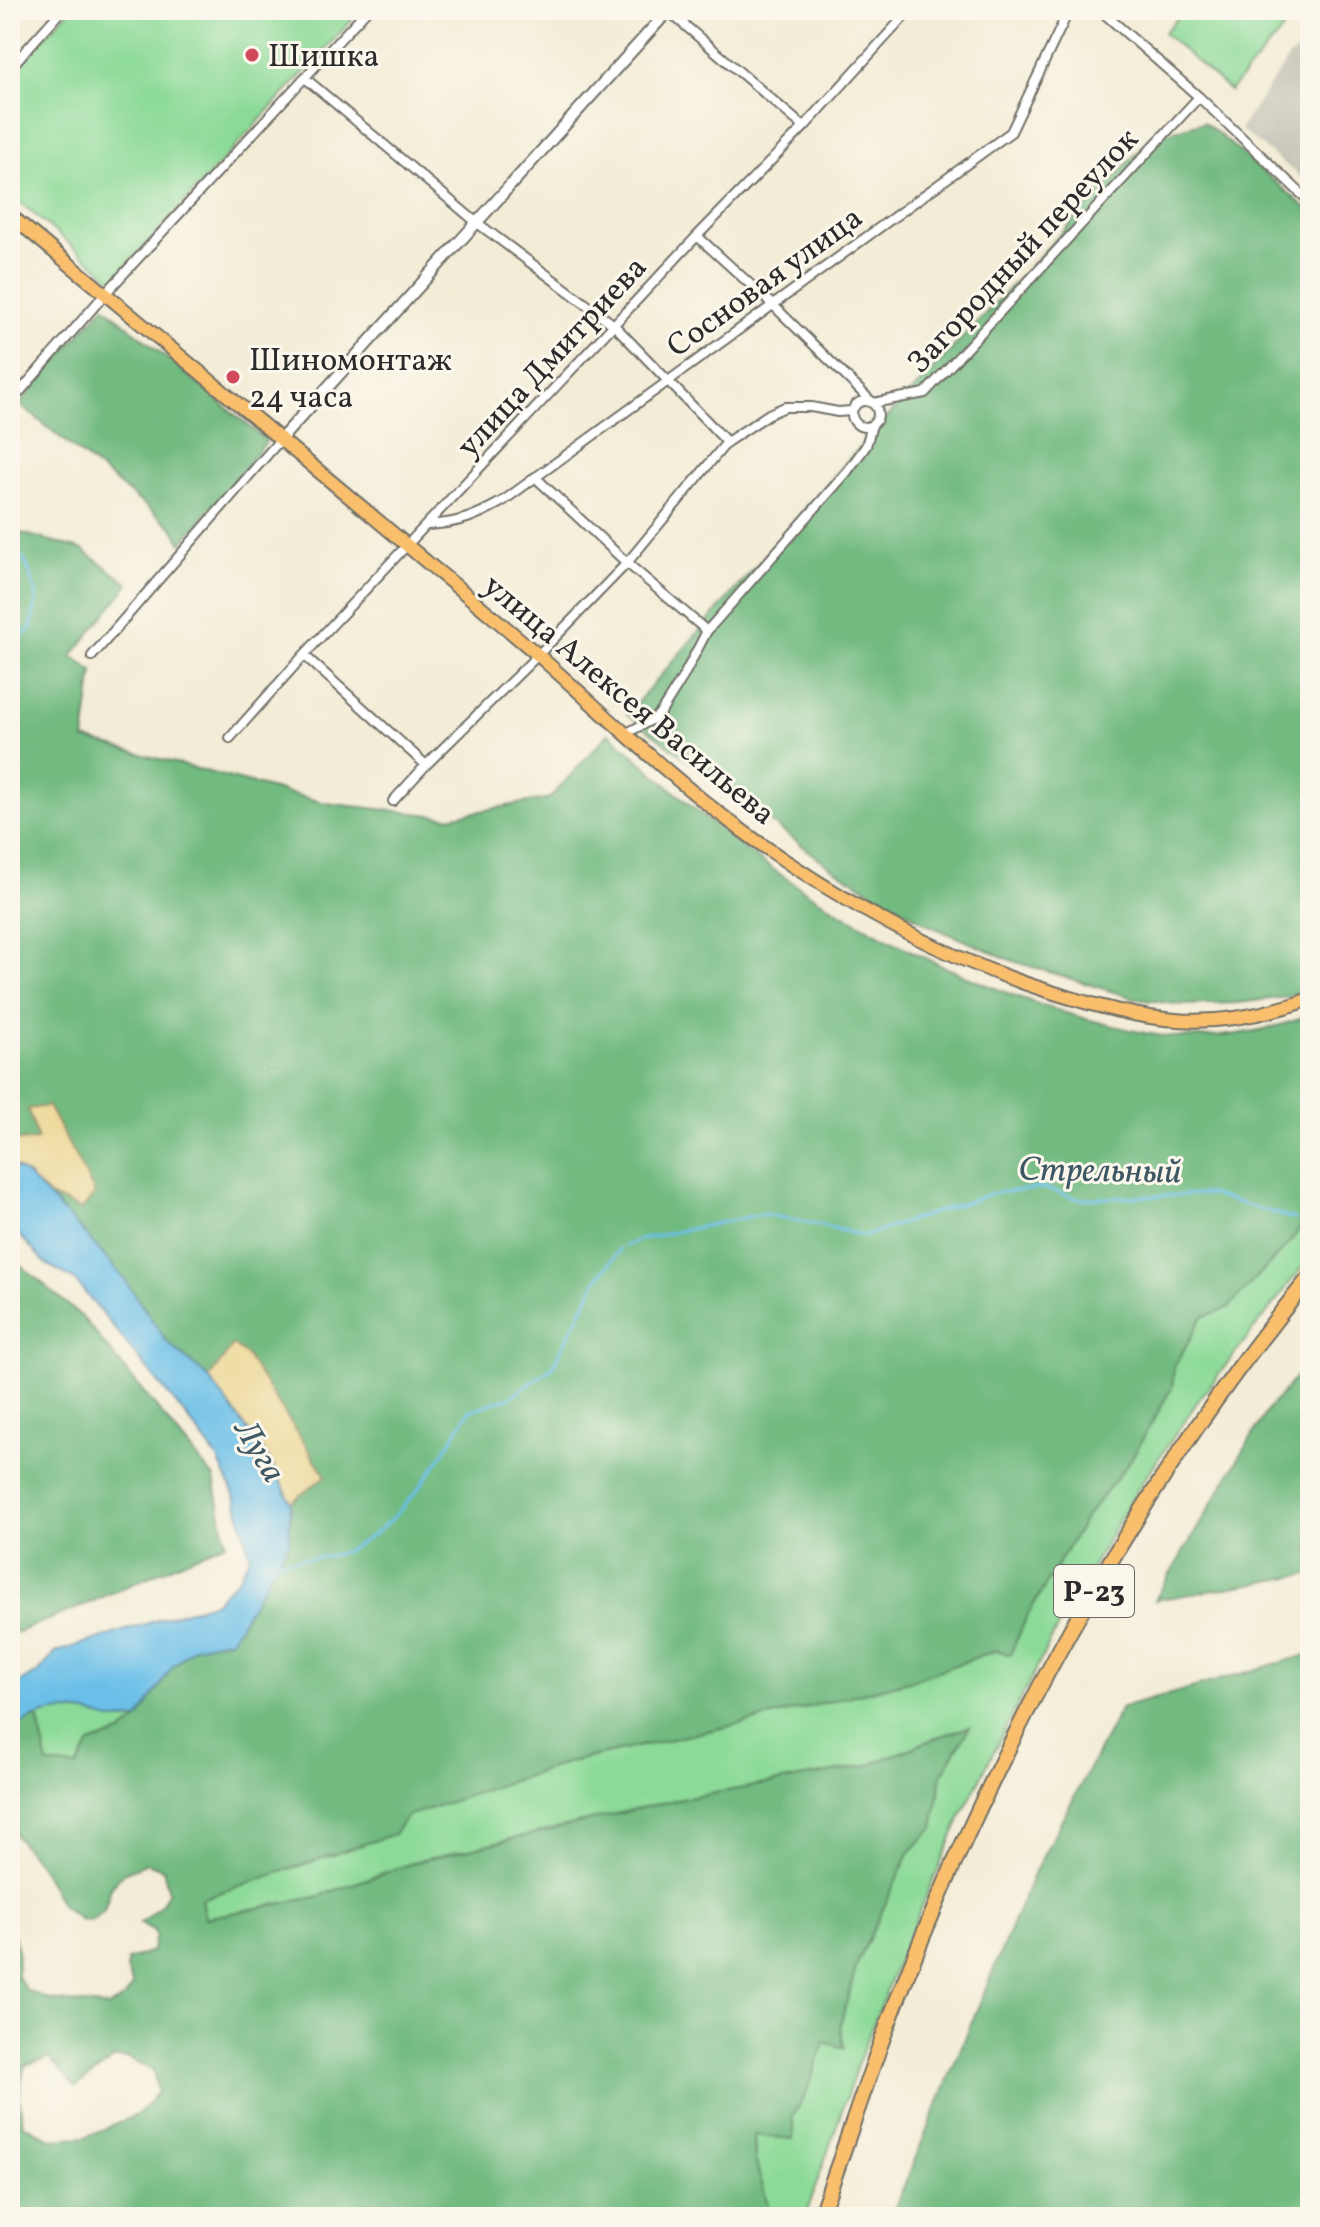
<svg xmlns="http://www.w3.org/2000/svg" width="1320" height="2227" viewBox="0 0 1320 2227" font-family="Vollkorn,serif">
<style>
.industrial{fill:#c6c5b8}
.green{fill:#8cda98;stroke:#5c8262;stroke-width:2}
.forest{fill:#71ba80;stroke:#4e7256;stroke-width:2;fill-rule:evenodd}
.sand{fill:#eeda9e;stroke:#8c8264;stroke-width:2}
.water{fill:#6bbfe8;stroke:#4b758a;stroke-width:2}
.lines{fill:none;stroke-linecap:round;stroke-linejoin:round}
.stream{stroke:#6bbfe8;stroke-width:3}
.minor-casing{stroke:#716f67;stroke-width:12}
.tertiary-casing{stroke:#716f67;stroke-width:14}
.primary-casing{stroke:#716f67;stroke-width:16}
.trunk-casing{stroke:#716f67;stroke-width:18}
.minor{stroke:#fff;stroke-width:8}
.tertiary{stroke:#fff;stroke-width:10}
.primary{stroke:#f9bf6d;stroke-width:12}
.trunk{stroke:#f9bf6d;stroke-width:14}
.poi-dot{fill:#d1495b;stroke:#fbf7ec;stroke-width:3}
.labels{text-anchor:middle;stroke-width:6;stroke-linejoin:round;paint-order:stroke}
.shield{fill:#fbf7ec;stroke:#696865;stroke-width:2}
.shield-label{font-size:30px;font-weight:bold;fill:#2b2b2b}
.poi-label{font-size:32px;fill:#2b2b2b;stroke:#fbf7ec;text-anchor:start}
.street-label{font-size:32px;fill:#2b2b2b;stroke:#fbf7ec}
.water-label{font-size:34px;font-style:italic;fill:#3e5764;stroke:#fbf7ec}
</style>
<rect width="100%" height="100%" fill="#fbf7ec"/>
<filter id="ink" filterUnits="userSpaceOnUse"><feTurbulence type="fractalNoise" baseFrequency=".0125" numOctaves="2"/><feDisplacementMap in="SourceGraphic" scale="16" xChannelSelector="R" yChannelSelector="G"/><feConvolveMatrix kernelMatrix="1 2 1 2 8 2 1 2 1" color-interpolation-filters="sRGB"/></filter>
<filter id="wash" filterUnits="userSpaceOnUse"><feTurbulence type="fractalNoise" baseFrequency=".006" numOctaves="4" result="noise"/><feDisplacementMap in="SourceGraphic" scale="32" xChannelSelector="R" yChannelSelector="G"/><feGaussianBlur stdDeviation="1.8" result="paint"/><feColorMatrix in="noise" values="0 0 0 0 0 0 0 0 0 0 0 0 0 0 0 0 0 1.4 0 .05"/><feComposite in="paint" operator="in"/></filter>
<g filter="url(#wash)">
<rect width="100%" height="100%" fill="#f3ecd6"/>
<path class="industrial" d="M1310,41V184L1240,129L1289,57Z"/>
<path class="green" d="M70,10H361L113,280L10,194V74Z
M1184,10H1300L1230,91L1164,33Z
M1310,1213V1257L1198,1401L1135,1493L1056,1630L963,1812L898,1961L859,2061L805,2217H766L769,2209L755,2160L754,2135L793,2139V2116L806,2094L824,2041L844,2047L840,2025L857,1964L909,1853L933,1828L942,1774L969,1727L941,1736L867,1766L671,1801L415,1862L316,1897L205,1918L201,1899L394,1834L406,1816L569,1762L757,1720L909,1681L997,1650L1010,1654L1027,1616L1086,1517L1130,1461L1172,1387L1174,1367L1202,1317L1228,1308L1291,1241Z
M58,1710L88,1713L112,1720L138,1719L121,1733L90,1744L77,1767L48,1765L37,1716Z"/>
<path class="forest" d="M1204,122L1310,211V988L1287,997L1237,1003L1183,1005L1137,999L1013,961L931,926L832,868L627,714L865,441L1152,137Z
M104,306L267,441L182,543L173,528L19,404Z
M10,530L81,549L129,584L72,656L93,671L84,739L326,803L449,817L550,798L609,733C651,771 693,809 738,844C841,922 966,986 1090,1020C1119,1027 1149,1036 1179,1037C1222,1039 1270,1031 1310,1015V1213L1291,1241L1228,1308L1202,1317L1174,1367L1172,1387L1130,1461L1086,1517L1027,1616L1010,1655L997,1650L909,1681L757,1720L569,1762L407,1816L394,1834L201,1899L205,1918L316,1897L415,1862L671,1801L867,1766L941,1736L970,1727L942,1774L933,1828L909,1853L857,1964L840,2025L844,2048L824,2042L806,2094L793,2116V2139L754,2135L755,2160L769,2209L766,2217H10V1922L18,1951L17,1976L26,1990L50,2000L109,2007L124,1998L133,1985L126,1969L128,1960L152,1951L156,1935L153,1930L140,1923L160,1907L169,1892L163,1869L147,1863L123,1873L111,1887L104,1911L90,1921L81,1920L62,1906L41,1867L15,1835L13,1744L10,1746V1733L20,1724L37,1716L48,1764L77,1767L90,1744L121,1733L138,1719L173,1666L194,1647L231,1639L289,1543L291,1502L326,1476L233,1346L209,1378L167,1342L125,1280L49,1196L82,1209L39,1140L19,1141L10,1136ZM49,2058L76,2087L115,2058H129L153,2070L158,2092L139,2114L85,2137L51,2139L23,2124L19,2096L25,2065Z
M10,1256L82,1317L214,1478L226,1543L75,1609L10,1635Z
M1310,1361V1574L1155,1600L1268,1409Z
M1310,1654V2217H891L1032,1877L1121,1708Z"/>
<path class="sand" d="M48,1106L95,1193L82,1210L49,1196L27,1175L10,1163V1136L19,1141L38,1140L28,1109Z
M233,1345L246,1355L326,1476L291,1502L271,1462L209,1378Z"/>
<path class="water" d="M10,1163L27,1175L89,1238L125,1280L167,1342L209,1378L271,1462L291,1502L289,1543L231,1639L194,1647L173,1666L138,1719C129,1719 120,1720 112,1720C104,1719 96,1715 87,1713C59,1708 32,1713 10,1733V1686L37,1674L56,1652L215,1602L239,1578L250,1556L236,1499L218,1459L186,1416L74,1279L46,1264L10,1225Z"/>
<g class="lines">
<path class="stream" d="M10,539L27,565L37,597L31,628L10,646
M625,1246L641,1239L763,1214L817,1224L864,1236L994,1193L1044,1188L1079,1199L1209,1194L1295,1219
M275,1561C293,1559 327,1559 343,1552C399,1529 439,1462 469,1411L510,1397L552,1368L598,1278L620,1249"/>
</g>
</g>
<g filter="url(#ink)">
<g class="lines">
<g class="minor-casing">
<path id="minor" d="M667,10L804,127
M1100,10L1199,97L1310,202
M10,68L62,10
M305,78L476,222L614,325L727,442
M697,236L773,305L873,403L925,393L1199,97
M852 414a13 13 0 1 1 26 0a13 13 0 1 1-26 0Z
M10,403L105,294L367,10
M535,477L627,563L707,631
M427,525C459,523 475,517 503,501L1011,132L1069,10
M304,655L426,765
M92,656L280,440
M625,734L655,718L661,712L683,677L707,631L847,472L866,446L872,425
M230,738L304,655L697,236L804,127L910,10
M393,801L426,765L538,655L627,563L727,442L769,414L785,407H811L838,412L852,411"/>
</g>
<g class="tertiary-casing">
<path id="tertiary" d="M280,440L669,10"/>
</g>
<g class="primary-casing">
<path id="primary" d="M10,215C152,333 295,450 435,569C470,597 504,626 538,655C607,716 673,781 748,835C840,901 940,957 1048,991C1147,1022 1209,1035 1310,999"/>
</g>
<g class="trunk-casing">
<path id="trunk" d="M820,2217C841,2158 861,2098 882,2040C983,1769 1126,1500 1310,1277"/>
</g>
<use href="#minor" class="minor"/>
<use href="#tertiary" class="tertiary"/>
<use href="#primary" class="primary"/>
<use href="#trunk" class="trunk"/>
</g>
</g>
<g class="poi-dot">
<circle cx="252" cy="55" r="8"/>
<circle cx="233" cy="377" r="8"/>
</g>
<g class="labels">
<rect class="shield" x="1054" y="1565" width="80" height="52" rx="6"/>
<g class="shield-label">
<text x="1094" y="1601">Р-23</text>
</g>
<g class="poi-label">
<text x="268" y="66">Шишка</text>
<text x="249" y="370">Шиномонтаж<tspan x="249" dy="37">24 часа</tspan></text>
</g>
<g class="street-label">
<text transform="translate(1022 250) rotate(-47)" y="11">Загородный переулок</text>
<text transform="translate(764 281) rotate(-36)" y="11">Сосновая улица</text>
<text transform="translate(551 356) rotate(-47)" y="11">улица Дмитриева</text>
<text transform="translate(630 699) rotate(40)" y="11">улица Алексея Васильева</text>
</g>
<g class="water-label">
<text transform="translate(1100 1169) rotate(1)" y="12">Стрельный</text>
<text transform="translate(261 1450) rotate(59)" y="12">Луга</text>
</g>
</g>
<rect width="1320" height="2227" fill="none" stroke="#fbf7ec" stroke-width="40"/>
</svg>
